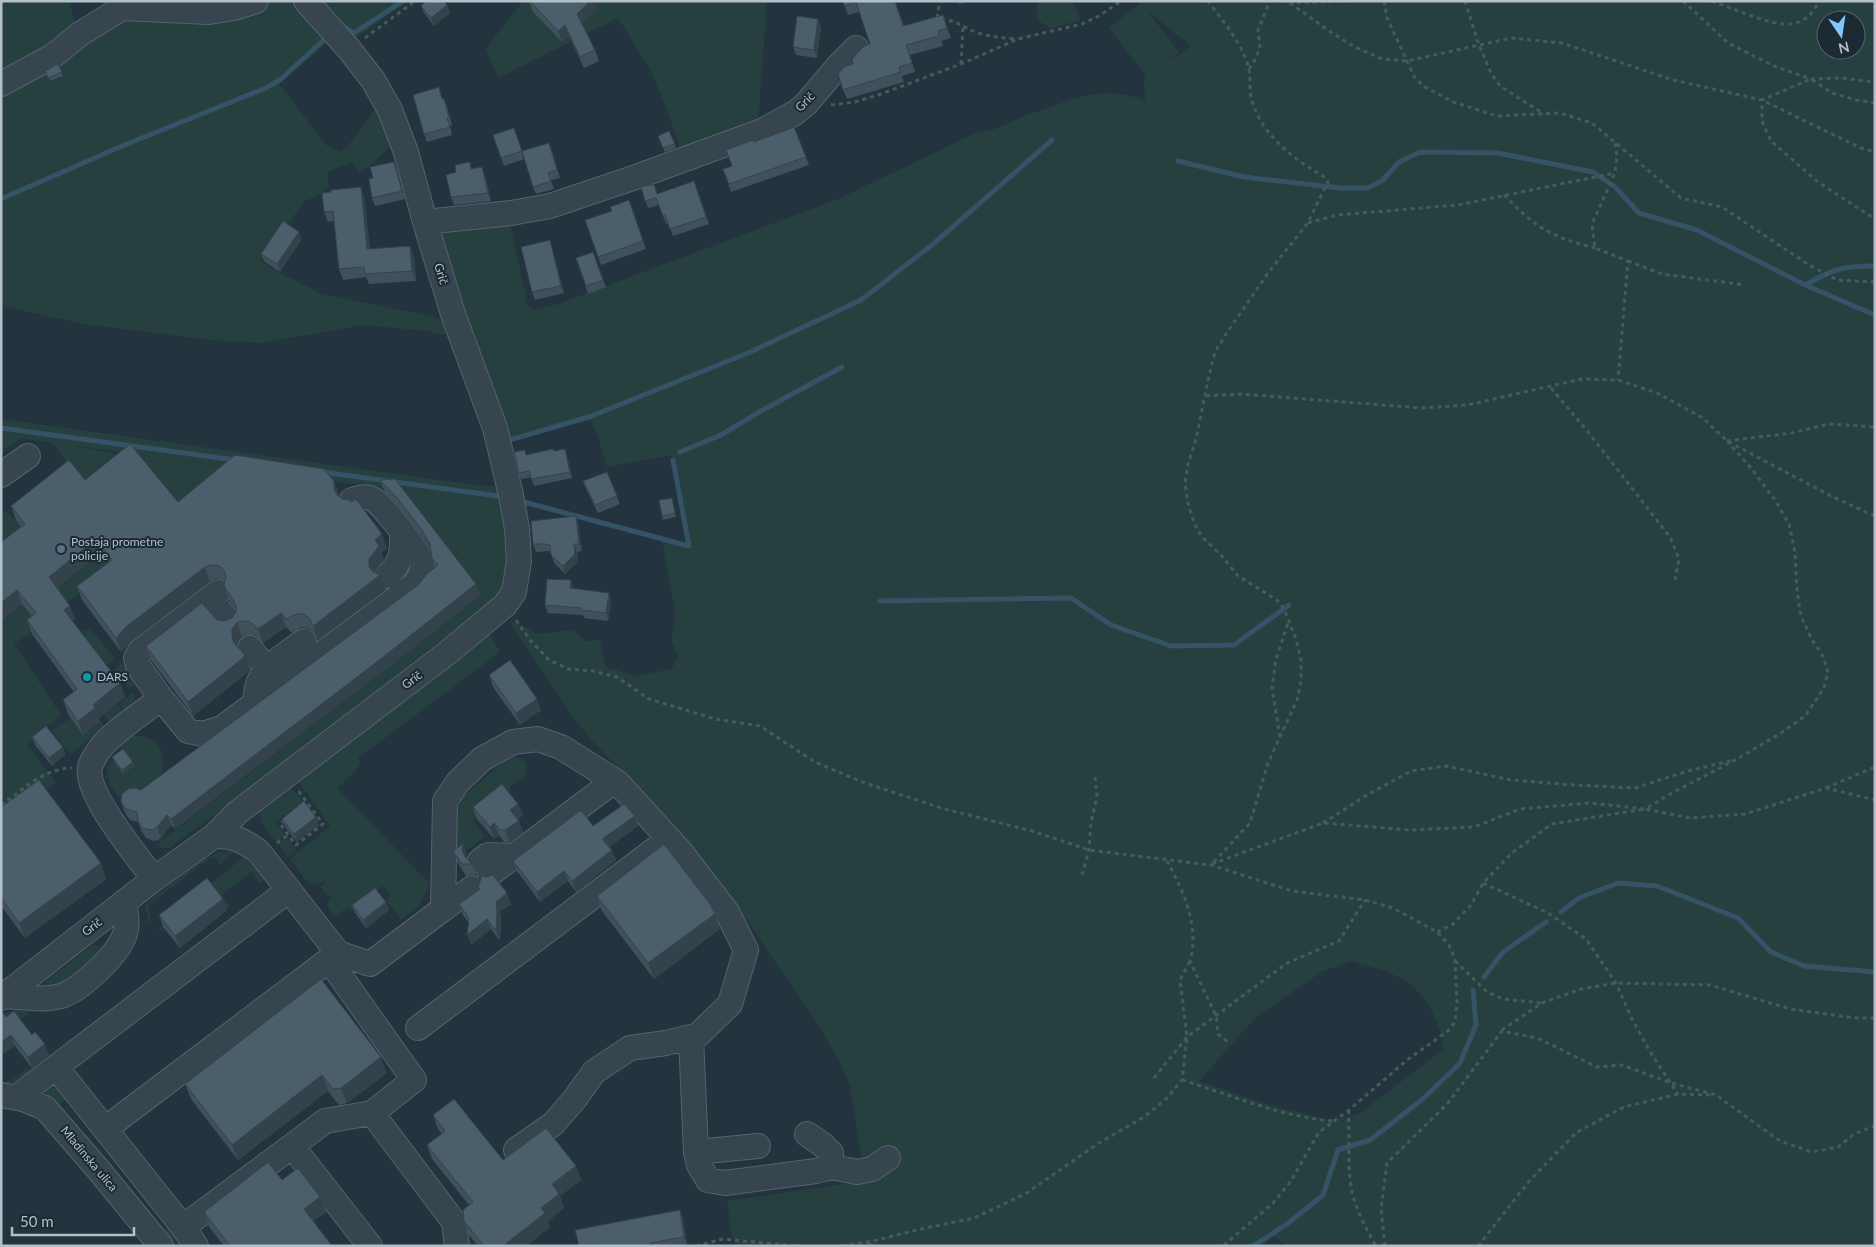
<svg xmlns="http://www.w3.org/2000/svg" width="1876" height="1247" viewBox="0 0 1876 1247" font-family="Lato,sans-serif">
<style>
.green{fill:#25403f;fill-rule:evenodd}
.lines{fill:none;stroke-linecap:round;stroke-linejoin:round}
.stream{stroke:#355367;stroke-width:5}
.minor-casing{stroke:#55636d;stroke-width:26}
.path{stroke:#435c5b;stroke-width:3;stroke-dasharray:4 4;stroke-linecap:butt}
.minor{stroke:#37454f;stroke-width:24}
.wall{fill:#40515c}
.shaded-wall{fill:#34424b}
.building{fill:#4b5e6b;stroke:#34424b}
.service-dot{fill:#5c6f8a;stroke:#1c2a34;stroke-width:2}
.culture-dot{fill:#0f9aa8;stroke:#1c2a34;stroke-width:2}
.labels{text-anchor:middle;stroke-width:4;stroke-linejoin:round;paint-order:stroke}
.street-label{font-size:12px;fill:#b3c0ca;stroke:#1c2a34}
.poi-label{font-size:12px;fill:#b3c0ca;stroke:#1c2a34;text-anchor:start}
</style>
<rect width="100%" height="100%" fill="#23343f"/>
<path class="green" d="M1,1H69L76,29L1,73Z
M272,1L297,3L331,39L279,84L328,147L341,152L351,142L381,101L394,142L369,167L359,173L352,162L327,172L329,187L316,197L306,200L260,260L278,272L322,294L427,315L450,322L456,337L427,331L363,325L263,343L209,340L84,324L1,306V89L110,20L259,6Z
M313,1H411L392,12L356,38H346Z
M523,1H767L758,125L682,154L664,102L650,69L618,18L498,78L486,48Z
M1038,1H1072L1081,20L1051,28L1038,21L1036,8Z
M1137,1H1875V1246H1288L1274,1237L1261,1246H737L731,1232L727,1201L865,1181L850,1085L839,1060L816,1022L748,922L701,860L654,806L590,738L573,718L508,620L538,634L573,630L585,641L600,640L605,667L637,676L671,669L678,658L671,639L676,616L662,540L687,543L672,455L607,467L597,434L589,417L502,439L435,230L509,218L528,307H532L533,310L558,304L838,199L980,131C989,133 1010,123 1019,118C1028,114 1039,111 1048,108C1081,95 1111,86 1145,101L1144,78L1146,76L1109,28L1139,4ZM1147,10L1191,46V47L1167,62L1179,52ZM1826,20H1856V50H1826ZM1351,961C1366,966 1384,969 1398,977C1426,991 1439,1020 1444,1049L1357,1115L1329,1120L1267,1104L1199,1081L1256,1017L1323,971Z
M1,419L483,486L504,487L510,583L493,601L204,823L169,848H160L156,845L382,672L480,594L398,490L69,445L135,457L90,494L74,474L53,443L21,438L1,453Z
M139,455L236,468L26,636L14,644L61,715L27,745L56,782L1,822V621L22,604L29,611L173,498Z
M1,509L16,520L30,537L1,560Z
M90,629L97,636L115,659L104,666L82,638L86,635L83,631Z
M490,634L500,652L358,758L361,763L354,773L337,788L430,884L419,906L401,920L386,900L391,896L383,886L352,911L348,907L334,917L327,905L331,897L327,895L320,886L325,883V881L315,885L308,883L290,859L330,826L298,781Z
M122,663L137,683L129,689L114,669Z
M132,693L135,696L136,703L127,714L119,704Z
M117,705L125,716L112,726L104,715Z
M70,718L84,735L101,722L105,727L70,754L52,731Z
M131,736C159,734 168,753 161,777L124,804C115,793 107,782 107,768L111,762L125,753L117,744Z
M517,757C526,759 528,767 526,776L509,788L511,792L507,795L505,794L473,820L485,836L458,857L454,844L457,812L460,799L507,759Z
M291,786L303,802L276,822L285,835L276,842L262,824L259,813L262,808Z
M288,838L297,851L288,858L278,844Z
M220,852H234L222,863L219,865L217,859L212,857L148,905L151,922L149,923L145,905L198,862Z
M243,857L248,860L264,880L260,884L251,872L222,895L230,906L226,909L211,890L160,931L158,929Z
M93,945L101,947L102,951V955L55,990L48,988L46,981Z
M21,1009L26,1010L30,1014L22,1019L18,1017L10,1024L2,1014Z
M28,1068L32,1072L11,1083L1,1085V1083L12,1080Z
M56,1083L68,1097L60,1104L162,1234L171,1227L179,1236L167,1246L41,1087Z"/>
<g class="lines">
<path class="stream" d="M343,26L354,33L403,1
M1178,161L1244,177L1340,188H1368L1383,180L1399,162L1420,152L1498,153L1593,172L1615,187L1639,213L1697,230L1805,285L1875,315
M1,199L122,146L266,88L281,79L326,38
M1805,285C1834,269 1841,266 1875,266
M1,428L235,460
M506,441L589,417L748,353L861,300L932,245L1052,140
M680,452L721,435L761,411L842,367
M322,472L498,496
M520,501L689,546L673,460
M880,601L1071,598L1111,625L1171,646L1234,645L1289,605
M1561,912L1579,898L1618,883L1657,886L1738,918L1771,952L1804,966L1875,972
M1484,977L1503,952L1546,922
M1253,1246L1287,1224L1323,1195L1338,1150L1370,1140L1423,1099L1460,1063L1476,1025L1473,990"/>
<g class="minor-casing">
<path id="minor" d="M122,8L209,12L234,8L256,1
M1,84L53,56L80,34L122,8L124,1
M425,222L511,213L550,206L636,177L762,131L795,113L806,104L840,64L856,48
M1,475L28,456
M387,576C401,564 403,551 402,533
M210,598L228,621
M250,648L258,658
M161,698L188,731L203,734L222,728L414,585C420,578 424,570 422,561C419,552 382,504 374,500C366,495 360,498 352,500
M255,704C256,698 256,690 258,684C265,665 288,653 304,641
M214,836C233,835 245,841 259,852L338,953L370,964L443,909L445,801L458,782L482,759L513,742L538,739L561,747L618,783L680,851L727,912L746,950L730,1004L698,1035L666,1043L630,1048L594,1072L574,1100L553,1124L516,1150
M480,861L488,855L514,856
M490,874L614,781
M154,879C138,857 84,793 90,767C91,763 96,754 99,750C112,732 143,713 161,698L138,666L136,658L140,651L218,592
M443,909L472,888
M338,953L329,960L414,1080L372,1113L325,1121L292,1146L370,1246
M4,996C24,997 42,1001 61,996C81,990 124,950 126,929C128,920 125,911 124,902
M1,998L154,879L214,836L238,812L446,654L505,605L514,592L519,561L517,529L511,495L495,428L453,314L425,222L406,152L390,110L373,80L349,49L306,1
M418,1028L669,839
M691,1037L696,1152L758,1146
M1,1095L23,1099L45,1108L97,1168L161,1246
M17,1097L56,1067
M372,1113L454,1222L457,1246
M105,1129L56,1067L289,890
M807,1134L823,1145L831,1153L832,1167
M696,1152L699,1165L708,1180L725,1183L816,1171L832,1167L857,1172L872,1169L888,1158
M183,1227L105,1129L329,960
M196,1246L183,1227L292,1146"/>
</g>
<path class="path" d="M1208,1C1222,20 1245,47 1249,70C1251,79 1249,88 1251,97C1260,134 1292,158 1323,176L1328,182L1307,224L1268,273L1228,331L1215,352L1209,376L1196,439L1188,464L1185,483L1188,503L1194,523L1202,537L1221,555L1238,576L1277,600L1284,609L1296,639L1301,660V681L1297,700L1268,763L1250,823L1211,865
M1281,1L1290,3L1347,1
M1384,1L1387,18L1407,61L1414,76L1423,86L1453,102L1497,116L1560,113L1592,123L1681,198L1722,207L1809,265L1837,280L1875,282
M1465,1L1479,45L1491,73L1500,86L1544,114
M1683,1L1728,43L1774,66L1811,79L1842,78L1875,82
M1712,1C1732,8 1771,26 1790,24C1804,23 1814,13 1819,1
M1290,3L1332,33L1353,46L1382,59L1407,61L1511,38L1562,43L1673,80L1762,100L1861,148L1875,152
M937,18L940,1
M941,19C957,20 963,28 978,33C991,37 1004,38 1018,39
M365,38L415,1
M961,64L963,26
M1249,69L1255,60L1260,48L1258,30L1270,1
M1875,103L1856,100L1832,93L1811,79L1762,100V121L1771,141L1818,182L1875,219
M831,105L855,102L881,94L961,64L1018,39L1082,24L1099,16L1121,1
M1615,143L1617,156L1615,173L1592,224L1595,248L1628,261L1618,380
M1504,195C1536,228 1551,237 1595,248
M1308,223L1337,215L1458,205L1615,173
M1628,261L1662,274L1745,285
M1551,388L1588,432L1670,537L1679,559L1675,580
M1206,396L1241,394L1421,408L1467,405L1582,379L1618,380L1657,393L1703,418L1727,441L1833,497L1875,516
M1727,441L1792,433L1829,424L1875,427
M516,620L530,640L549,660L568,669L593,671L617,677L649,699L715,719L760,726L815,762L862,782L941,808L1032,831L1089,850L1211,865L1292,891L1365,900L1393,908L1437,932L1449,945L1455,960L1457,1002L1455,1022L1448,1031L1407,1060L1349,1110L1319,1132L1291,1181L1273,1203L1223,1246
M1280,737L1272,688L1276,659L1288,623
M1826,788L1875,767
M1,805C23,790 44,768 72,768
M285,820L280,824L296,845L323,824L297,789
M1323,823L1367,795L1411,771L1446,766L1511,780L1574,785L1635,788L1688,771L1734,760
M277,843L288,835
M1167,861C1183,890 1200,927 1190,961L1216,1016L1218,1034L1228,1042
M1212,864L1323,823L1410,830L1474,827L1520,809L1590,803L1645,809L1672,793L1739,758L1781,733L1805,716L1824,688L1828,672L1823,656L1812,640L1801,616L1797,591L1795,552L1789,524L1775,500L1751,468L1727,441
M1082,875L1089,850L1091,822L1097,797L1095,776
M1483,883L1548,913L1586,939L1616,983L1631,1017L1649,1050L1678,1094
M1437,932L1452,925L1471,905L1483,883L1512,853L1552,824L1645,809L1690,818L1745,814L1826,788L1875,800
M1455,961L1487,992L1503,999L1542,1003
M1502,1030L1542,1003L1581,989L1616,983L1710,985L1790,1009L1856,1018H1875
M1154,1078L1187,1037L1287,963L1339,941L1365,900
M1182,1080C1231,1095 1281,1117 1333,1121
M1349,1110C1348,1119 1349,1125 1349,1133C1349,1153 1348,1173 1352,1192C1357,1211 1366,1229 1376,1246
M696,1246L723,1239L797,1246
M842,1246L873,1241L921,1229L974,1218L1025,1194L1099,1143L1144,1117L1166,1099L1182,1080L1187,1037L1180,980L1190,961
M868,1246L873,1241
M1385,1246L1381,1209L1387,1163L1448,1103L1502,1031L1537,1038L1597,1067L1622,1065L1671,1083L1716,1095L1780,1141L1812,1152L1838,1147L1854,1134L1875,1126
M1478,1246L1530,1180L1577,1132L1624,1107L1678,1094L1710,1095"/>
<use href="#minor" class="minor"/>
</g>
<path class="wall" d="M529,1H595L598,9L582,24L595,50L599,61L584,68L569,36L562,42L533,12Z
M843,1H895L904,26L943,15L951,38L941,41L943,46L910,55L915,72L902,76L904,82L847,99L843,90L853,64L870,44L859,12L848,15Z
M958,1H968L959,4Z
M447,5L450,13L434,26L424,13L421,6Z
M821,26L817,58L796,55L793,47Z
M58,64L63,76L50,81L45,71Z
M443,99L447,106L452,125L450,126L452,135L427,142L424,134Z
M794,127L809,165L731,192L723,169L732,166L754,142Z
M514,128L524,159L504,166L493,135Z
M659,140L675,144L676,148L665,152Z
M552,151L560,178L551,180L554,189L536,194L533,187Z
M472,169L485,175L491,201L454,205L451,197Z
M397,170L405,199L375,206L372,198L373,178Z
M694,181L709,224L673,236L668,223L666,224L659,205L648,208L641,187L657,194Z
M364,197L370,249L414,256L416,281L369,284L366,277L343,280L339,269L334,221L328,222L324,212Z
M629,200L646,249L601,265L585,220L612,211Z
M299,232L301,240L280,272L264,261L261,254Z
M550,240L552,248L564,293L535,300L532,292Z
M593,252L606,287L588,294L576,258Z
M525,450L526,455L554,451L567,455L572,478L534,486L531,477L521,479L519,473Z
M607,472L620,504L598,513L586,489L583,481Z
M395,479L480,595L382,672L175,829L171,825L161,838L158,840L154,841L146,838L142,832L138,822L130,820L125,813L121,802L141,790L418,585L436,567L432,558L431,550L426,541L402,510L384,490L380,480Z
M85,480L178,502L339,495V497L387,548L381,553L384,559L374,572L385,589L318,640L315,633L309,628L302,627L292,633L286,627L263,643L255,635H247L242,637L237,643V646L250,669L248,672L193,716L151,660L146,646L217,620L224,621L232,618L236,610L229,600L224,586L225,581L224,580L217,578L210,581L132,640L121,652L82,600L77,586L109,563L101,553L57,588L75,619L72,621L120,683L125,697L99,718L100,722L83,735L68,714L63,700L74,692L32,634L27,620L32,616L22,604L1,621V542L21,527L16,520L11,506Z
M673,502L676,517L663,520L662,516Z
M576,516L578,523L582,551L577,552L578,562L565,574L554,563L551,553H550L549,551L536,552L533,544Z
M609,593L611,601L608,621L584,618L583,615L548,613L545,605Z
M489,675L541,710L520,725L493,687Z
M32,737L63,747L65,755L52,766L35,745Z
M112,757L134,766L123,774L114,761Z
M1,807L106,879L25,938L1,906Z
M473,807L523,815L518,819L523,832L510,842H504L499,835L494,839L477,819Z
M635,816L638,826L609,847L616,860L576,892L568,881L540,902L517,871L513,861L593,826Z
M316,817L319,825L297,842L285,827L282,819Z
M463,844L467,856V859L472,864L476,875L466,876L458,863L453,851Z
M487,877L511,904L500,912L501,919L500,941L491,929L471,945L468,922L463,915L459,904L479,890L478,887Z
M597,896L720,929L654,979L602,911Z
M386,902L389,910L366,928L355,913L352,905Z
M227,910L180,948L163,927L159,915Z
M6,1017L32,1035L49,1055L32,1068L15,1046L1,1055Z
M387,1073L347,1103L339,1105L328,1091L238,1160L191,1099L185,1084Z
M433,1115L503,1160L576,1166L581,1180L560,1196L564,1208L548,1221L550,1227L526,1246H478L469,1235L464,1221L469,1205L432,1159L427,1145L442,1134L438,1129Z
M282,1180L320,1197L326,1212L313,1221L332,1246H224L209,1227L204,1212Z
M680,1210L683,1218L687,1244L679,1246H579Z"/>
<path class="shaded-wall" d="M590,1H595L598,9L581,25L577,14Z
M447,5L450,13L434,26L431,18Z
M818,19L821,26L817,58L814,50Z
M565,25L569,36L562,42L558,31Z
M394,162L397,170L405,199L402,191Z
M482,167L485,175L491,201L488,193Z
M361,187L364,197L371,260L367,249Z
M299,232L301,240L280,272L277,264Z
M550,240L552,248L564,293L561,286Z
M410,246L414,256L416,281L412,271Z
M565,449L567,455L572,478L570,472Z
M334,481L339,495V503L334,489Z
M576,516L578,523L582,551L579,544Z
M382,534L387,548L381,553L384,559L374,573V580L369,566V559L375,540Z
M96,539L101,553L54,591L49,577Z
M574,544L577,552L578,562L565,574L563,566Z
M205,567L210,581L132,640L121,652L116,638L127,626Z
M380,575L385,589L318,640L313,626Z
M571,580L574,588L573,596L570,588Z
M476,584L480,595L382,672L175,829L171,819Z
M17,590L22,604L1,621V603Z
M609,593L611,601L608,621L606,613Z
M70,606L75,619L69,624L64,610Z
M281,613L286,627L263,643L258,629Z
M237,623L242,637L237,643V651L232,637V629Z
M245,655L250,669L248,672L193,716L188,702Z
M120,683L125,697L99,718L100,722L83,735L78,721L93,705Z
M537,699L541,710L520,725L516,713Z
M63,747L65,755L52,766L49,758Z
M133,762L134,766L123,774L122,770Z
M518,804L523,815L515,822L510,810Z
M167,815L171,825L161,838L157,827Z
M635,816L638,826L606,849L602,839Z
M316,817L319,825L297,842L294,834Z
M519,821L523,832L510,842L505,830Z
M494,823L499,835L494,839L490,827Z
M463,844L467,856L466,862L462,850Z
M612,850L616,860L576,892L572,881Z
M101,863L106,879L25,938L19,923Z
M564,871L568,881L540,902L537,892Z
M507,893L511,904L500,912L501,919L500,941L496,931V902Z
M223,899L227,910L180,948L175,936Z
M386,902L389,910L366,928L363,920Z
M715,914L720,929L654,979L648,963Z
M487,919L491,929L471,945L467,935Z
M11,1035L15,1046L1,1055V1042Z
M45,1044L49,1055L32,1068L28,1057Z
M381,1057L387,1073L347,1103L341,1088Z
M322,1075L328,1091L238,1160L232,1145Z
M576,1166L581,1180L560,1196L564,1208L548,1221L550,1227L526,1246H503L541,1208L552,1184Z
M320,1197L326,1212L309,1224L304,1209Z
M680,1210L683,1218L687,1244L684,1237Z"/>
<path class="building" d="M426,1H444L447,5L431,18L421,6Z
M530,1H590L577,14L595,50L580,57L565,25L558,31Z
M843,1H895L903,26L943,15L947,28L938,31L939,36L906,45L912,63L899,67L901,72L843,90L838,74L844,67L853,64L852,59L864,46L870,44L856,2L844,6Z
M797,16L818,19L814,50L793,47Z
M58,64L62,72L48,78L45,71Z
M439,87L442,99H444L449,117L447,118L450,127L424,134L413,95Z
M794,127L806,157L729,184L723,169L732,166L726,150L753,140L754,142Z
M514,128L522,151L501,158L493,135Z
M669,131L675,144L663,148L658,136Z
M549,143L557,170L548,173L551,181L533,187L522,151Z
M394,162L402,191L372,198L369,179L373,178L370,167Z
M470,162L471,169L482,167L488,193L451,197L446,175L456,172L455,165Z
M694,181L706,217L670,229L665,215L663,216L656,198L645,201L641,187L654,184L657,194Z
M361,187L367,249L410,246L412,271L365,274L364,267L339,269L333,211L324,212L322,193L331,192V190Z
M629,200L643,241L598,257L585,220L612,211L610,207Z
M283,221L299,232L277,264L261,254Z
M550,240L561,286L532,292L521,247Z
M593,252L603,280L586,286L576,258Z
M130,444L178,502L235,455L324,469L334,481V489L337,495L343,499L349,500L351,502L356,499L382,534L375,540L379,546L369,559V566L372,571L380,575L313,626L310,619L304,614H297L286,619L281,613L258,629L249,621H242L237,623L232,629V637L234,643L245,655L243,658L188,702L146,646L202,603L217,620L224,621L232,618L236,612V605L224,586L226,576L224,570L219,566L212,565L205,567L127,626L116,638L77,586L112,560L96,539L49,577L70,606L64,610L120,683L93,705L95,708L78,721L63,700L77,689L27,620L36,613L17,590L1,603V542L25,524L11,506L69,460L85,480Z
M553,449L554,451L565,449L570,472L531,479L529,471L519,473L514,452L525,450L526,455Z
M607,472L617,496L595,505L583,481Z
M395,479L476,584L378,661L171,819L167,815L157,827L154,829L150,830L142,828L138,821L137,812L126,809L121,802L122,794L128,789L135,788L141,790L418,585L428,573L438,565L432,558L430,544L422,530L398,499L380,480Z
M672,498L675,513L662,516L659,500Z
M576,516L579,544H574L575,554L563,566L551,555L550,545H547L546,544H533L531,521Z
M547,579L571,580L570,588L609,593L606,613L581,610V608L545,605Z
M510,660L537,699L516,713L489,675Z
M46,726L63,747L49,758L32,737Z
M123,749L133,762L122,770L112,757Z
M39,780L101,863L19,923L1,898V807Z
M502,784L518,804L510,810L519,821L505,830H500L494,823L490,827L473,807Z
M304,801L316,817L294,834L282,819Z
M624,804L635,816L602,839L612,850L572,881L564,871L537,892L513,861L581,810L593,826Z
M463,844L462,850L465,857L472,864H462L453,851Z
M664,844L710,904L715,914L648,963L597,896Z
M493,875L507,893L496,902L497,909L496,931L487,919L467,935L469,918L459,904L480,889L478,887L482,876L487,877Z
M207,878L223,899L175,936L159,915Z
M375,888L386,902L363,920L352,905Z
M321,979L381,1057L341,1088L333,1089L322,1075L232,1145L185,1084Z
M1,1010L6,1017L14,1011L32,1035L35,1032L45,1044L28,1057L11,1035L1,1042Z
M454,1099L503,1160L546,1128L576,1166L552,1184L559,1194L541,1208L545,1213L503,1246H484L464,1221L463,1210L473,1202L427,1145L445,1131L433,1115Z
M268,1162L282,1180L298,1168L320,1197L304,1209L332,1246H230L204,1212Z
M680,1210L684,1237L650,1243L651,1246H593V1244L586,1246H579L575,1230Z"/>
<circle class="service-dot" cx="61" cy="549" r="5"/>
<circle class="culture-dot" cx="87" cy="677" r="5"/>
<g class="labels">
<g class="street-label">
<text transform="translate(805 102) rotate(-45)" y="4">Grič</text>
<text transform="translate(441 274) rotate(73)" y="4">Grič</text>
<text transform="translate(412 680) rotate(-37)" y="4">Grič</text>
<text transform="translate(92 927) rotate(-38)" y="4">Grič</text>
<text transform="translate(89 1159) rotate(50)" y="4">Mladinska ulica</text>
</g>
<g class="poi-label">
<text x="71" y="546">Postaja prometne<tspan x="71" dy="14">policije</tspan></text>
<text x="97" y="681">DARS</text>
</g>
</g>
<rect width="1876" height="1247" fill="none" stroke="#b3c0ca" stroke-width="5"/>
<g transform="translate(1841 35) rotate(167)"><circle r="24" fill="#1c2a34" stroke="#586670"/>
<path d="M0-4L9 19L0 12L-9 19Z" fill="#84c7fe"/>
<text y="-8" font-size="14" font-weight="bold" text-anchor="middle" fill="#b3c0ca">N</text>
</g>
<path d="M12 1227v8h122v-8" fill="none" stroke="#b3c0ca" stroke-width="2.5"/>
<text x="20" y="1227" font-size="15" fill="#b3c0ca" stroke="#1c2a34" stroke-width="4" paint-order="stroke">50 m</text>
</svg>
